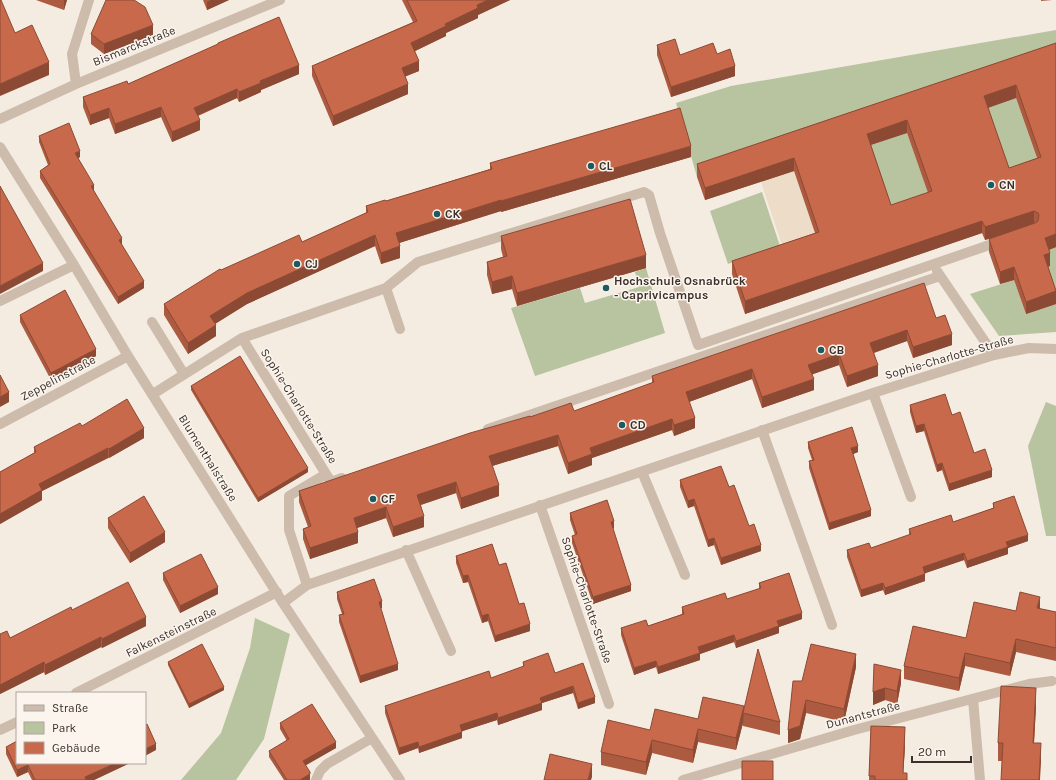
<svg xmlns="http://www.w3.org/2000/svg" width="1056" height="780" viewBox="0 0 1056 780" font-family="Karla,sans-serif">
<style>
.green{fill:#b8c4a0}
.plaza{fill:#ecdcc8}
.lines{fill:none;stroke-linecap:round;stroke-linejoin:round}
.minor{stroke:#cdbbac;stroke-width:10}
.wall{fill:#ac5a40;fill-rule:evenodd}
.shaded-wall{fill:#8c4a34}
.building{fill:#c8694b;stroke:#8c4a34;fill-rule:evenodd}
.poi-dot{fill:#1f5a5e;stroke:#fbf5ee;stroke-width:1.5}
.labels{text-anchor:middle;stroke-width:3;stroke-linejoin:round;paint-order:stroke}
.street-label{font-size:12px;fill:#3b302b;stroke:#fbf5ee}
.poi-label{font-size:12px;font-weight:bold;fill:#3b302b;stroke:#fbf5ee;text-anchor:start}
</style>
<rect width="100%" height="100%" fill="#f4ebe1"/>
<path class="green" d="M1056,30V55L697,177L676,103L731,86Z
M1016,98L1041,170L1009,181L984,109Z
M907,133L932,204L891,218L867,146Z
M762,192L780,246L728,264L710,211Z
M1056,238V302L1044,268L1050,266L1042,243Z
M646,268L665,333L535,376L511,308L580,288L585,303L639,287L635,272Z
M1014,280L1026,314L1056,304V332L999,336L970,294Z
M1046,402L1056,406V536H1046L1028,446Z
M255,618L290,634L264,739L236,780H181L221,733L250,648Z"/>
<path class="plaza" d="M794,171L819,245L784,251L761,182Z"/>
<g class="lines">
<path class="minor" d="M76,84L72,54L89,0
M0,119L76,84L280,0
M0,147L74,265L128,356L283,603L400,780
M937,271L994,355
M386,288L400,329
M0,301L74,265
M152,322L184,374
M242,338L326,474L289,496V530L307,585
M873,393L911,497
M153,394L242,338L386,288L418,262L644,192L649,195L660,233L698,345L1001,241
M0,424L128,356
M488,429L940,276
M762,430L832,625
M642,472L685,575
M326,474L331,482L342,478
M540,505L609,704
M406,550L451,651
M283,603L307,585L873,393L994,355L1029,348L1056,349
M76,693L277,592
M973,699L980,780
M0,730L17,722
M316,780L320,771L327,764L372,738
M683,780L854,730L1029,684L1052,681"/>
</g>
<path class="wall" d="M36,0H67L64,10Z
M203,0H229L207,10Z
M402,0H510L478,15V18L446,33V36L415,51L419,71L405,76L408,94L333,126L312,76V66L413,22Z
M1041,0H1052L1041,1Z
M91,34L153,35L104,54L91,44Z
M218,43L299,74L261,90V92L239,102L237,98L198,116L200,130L172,142L161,117L115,134L109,118L90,125L83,107V97L128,84L218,45Z
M1056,43V247L1049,250L1050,266L1048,267L1056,290V304L1026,314L1014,280L1000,284L989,252V239L1034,224L985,240L982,233L745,314L732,274V261L815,233L794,171L705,200L697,177V164ZM1016,98L1037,158L1009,168L988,108ZM907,133L928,193L891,205L871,145Z
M657,45L680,55L717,54L735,76L671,97L657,55Z
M39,136L80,157L78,158L94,191L122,245L144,288L118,304L40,178V171L48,165L39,142Z
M691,157L501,212V211L399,243L400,258L381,264L375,246L247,304L215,324L216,336L188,354L164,315V304L221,270L302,242L366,213V206L386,201L490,169V163Z
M501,236L646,268L517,306L512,289L492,294L487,275V262L503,257L501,249Z
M20,315L96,356L51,380L20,322Z
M936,318L952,345L913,358L907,341L874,353L878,376L847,387L839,365L812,374L814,390L762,408L752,379L689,402L695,428L674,436L672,430L592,458V465L568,474L558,446L492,466L499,496L461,509L456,493L421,505L424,527L393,537L386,518L357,528L358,543L310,559L303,539V529L308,527L299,502V491L530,417L574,411L652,383V376Z
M191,386L308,472L258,502L191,390Z
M910,405L952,415L974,453L992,477L949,491L942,470L937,472L924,431L916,433L910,412Z
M82,426L144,438L109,458H108L42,491V500L0,524V472L34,453V447Z
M808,442L858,452L853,454L871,516L829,530L809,468V461L812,460L808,448Z
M680,480L729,487L761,551L721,565L714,545L708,547L694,506L688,508L680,487Z
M993,503L1028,541L1008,548V554L967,568L964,560L925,573V581L885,595L883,590L861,597L847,557V550L871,548L909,535V529L953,522L993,508Z
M570,513L614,528L613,529L631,591L593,604L572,543V536L575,535L570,520Z
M108,518L165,542L130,563L108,528Z
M456,556L499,565L519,604L530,631L495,642L488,621L482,623L468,582L463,583L456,563Z
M163,573L218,594L180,613L163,580Z
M759,583L802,619L779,627V633L736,648L734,642L700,654V660L658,674L656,667L634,675L621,635V628L648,626L682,614V607L727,599L759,589Z
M337,592L382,608H380L398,670L360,683L339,622V615L342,614L337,599Z
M1040,609L1056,612V661L1016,652L1010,676L965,666L959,691L904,679V666L966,638L1016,611Z
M72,610L146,626L102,648L101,647L45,675L44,672L0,694V634L10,638Z
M168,662L224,690L189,708L168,665Z
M523,662L555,673L595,703L578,709L573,693L542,703V710L498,725L497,720L462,731V738L419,753L418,748L399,755L385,713V706L491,678L523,667Z
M856,667L844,722L806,713L800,739L788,743L802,681Z
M901,670V683L897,704L885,700L873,705V692Z
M1036,706L1034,743L1041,761H998V743Z
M744,710L780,722V735L743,726V723L736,750L698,742L693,763L652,753L646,775L601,765V752L650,730L698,719Z
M280,723L336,748L305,765L310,778L309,780H284L269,757V751L287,741L280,729Z
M871,726L905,745L903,773L907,780H869Z
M6,747L17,763H130L94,780H32L28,772L17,777L6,754Z"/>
<path class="shaded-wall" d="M64,0H67L64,10Z
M211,0H229L207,10V2Z
M488,0H510L478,15V18L446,33V36L411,53V43L477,5Z
M153,25V35L104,54V44Z
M419,61V71L402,78V68Z
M49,62V75L0,96V84Z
M299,65V74L261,90V92L239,102V92L260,81Z
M735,66V76L671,97V87Z
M408,84V94L333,126V116Z
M1016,85V98L984,109V96Z
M237,89V98L194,117V108Z
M161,107V117L115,134V124Z
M109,108V118L90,125V115Z
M200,120V130L172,142V132Z
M907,120V133L867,146V134Z
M691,146V157L501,212V201Z
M80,151V157L75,160V153Z
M794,158V171L705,200V188Z
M94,185V191L91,186Z
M501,200V211L396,244V233Z
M1034,211V224L985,240V227Z
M982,221V233L745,314V301Z
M1056,234V247L1045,251V238Z
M375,235V246L247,304L210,327V316L247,293Z
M122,238V245L119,247V240Z
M400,246V258L381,264V253Z
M1050,253V266L1044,268V255Z
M646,255V268L517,306V293Z
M43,263V271L0,294V286Z
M1014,267V280L1000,284V272Z
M512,276V289L492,294V282Z
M144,281V288L118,304V297Z
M1056,291V304L1026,314V302Z
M216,325V336L188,354V343Z
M907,330V341L870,354V343Z
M952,334V345L913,358V347Z
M96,349V356L51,380V373Z
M839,354V365L808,376V365Z
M878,365V376L847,387V376Z
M752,369V379L686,403V392Z
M814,379V390L762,408V397Z
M9,392V402L0,407V397Z
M695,418V428L674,436V425Z
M672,419V430L592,458V465L568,474V463L590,448Z
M924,424V431L916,433V426Z
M144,428V438L109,458V449Z
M558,435V446L489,467V456Z
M858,446V452L851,455V448Z
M108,448V458L42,491V500L0,524V514L39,484Z
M942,463V470L937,472V465Z
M308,468V472L258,502V498Z
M992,470V477L949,491V484Z
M456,482V493L417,506V495Z
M499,485V496L461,509V498Z
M694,499V506L688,508V501Z
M386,507V518L354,529V518Z
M871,510V516L829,530V523Z
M424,516V527L393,537V527Z
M614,521V528L611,529V522Z
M165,532V542L130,563V553Z
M358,532V543L310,559V548Z
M1028,535V541L1008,548V554L967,568V561L1006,542Z
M714,538V545L708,547V540Z
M761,545V551L721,565V558Z
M964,553V560L923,574V567Z
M925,574V581L885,595V588Z
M468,575V582L463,583V576Z
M883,583V590L861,597V590Z
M631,585V591L593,604V597Z
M218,587V594L180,613V606Z
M1040,597V610L1037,608Z
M382,601V608L379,609V602Z
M802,613V619L779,627V633L736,648V641L777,621Z
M488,614V621L482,623V616Z
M146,617V626L102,648V639Z
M530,624V631L495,642V636Z
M734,635V642L700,654V660L658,674V667L698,647Z
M101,637V647L45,675V665Z
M1016,639V652L1010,676V663Z
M965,653V666L959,691V678Z
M856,654V667L844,722V709Z
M656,661V667L634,675V668Z
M44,662V672L0,694V685Z
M398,664V670L360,683V676Z
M901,670V683L897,704V691Z
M573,686V693L542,703V710L498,725V718L540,698Z
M224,687V690L189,708V704Z
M885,688V700L873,705V692Z
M1036,688V706L1033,761V743Z
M595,697V703L578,709V703Z
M806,700V713L800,739L788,743V730Z
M744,706L743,723L736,750V738Z
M497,713V720L460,732V725Z
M905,727V745L903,780Z
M698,729V742L693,763V750Z
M462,732V738L419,753V747Z
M652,740V753L646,775V762Z
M336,742V748L303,767V761Z
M418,742V748L399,755V748Z
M1041,743V761L1040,780H1039Z
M156,744V750L145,756V749Z
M116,763H130L94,780H85V777Z
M592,764V777L591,780H588Z
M28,765V772L17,777V770Z
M310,772V780H300Z"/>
<path class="building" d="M0,0H1L15,33L32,25L49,62L0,84Z
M106,0H134L145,7L153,25L104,44L91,34Z
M407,0H488L477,5L478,8L445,24L446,26L411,43L419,61L402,68L408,84L333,116L312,66L417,21Z
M279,17L299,65L260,81L261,83L239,92L237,89L194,108L200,120L172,132L161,107L115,124L109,108L90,115L83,97L127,81L128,84L218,44V43Z
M675,39L680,55L713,43L717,54L730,49L735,66L671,87L657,45Z
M1056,43V234L1045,238L1050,253L1044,255L1056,291L1026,302L1014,267L1000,272L989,239L1035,223L1038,221L1039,215L1038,213L1034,211L985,227L982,221L745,301L732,261L819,232L794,158L705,188L697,164ZM1016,85L1041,157L1009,168L984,96ZM907,120L932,191L891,205L867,134Z
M680,108L691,146L501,201V200L396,233L400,246L381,253L375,235L247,293L210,316L216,325L188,343L164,304L220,269L221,270L299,235L302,242L368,212L366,206L385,200L386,201L492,169L490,163Z
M69,123L80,151L75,153L94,185L91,186L122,238L119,240L144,281L118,297L40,171L50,164L39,136Z
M0,186L43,263L0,286Z
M630,199L646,255L517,293L512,276L492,282L487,262L507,256L501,236Z
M924,283L936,318L945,315L952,334L913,347L907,330L870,343L878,365L847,376L839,354L808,365L814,379L762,397L752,369L686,392L695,418L674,425L672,419L590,448L592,454L568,463L558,435L489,456L499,485L461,498L456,482L417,495L424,516L393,527L386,507L354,518L358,532L310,548L303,529L311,526L299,491L470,433L530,416V417L571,403L574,411L654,382L652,376Z
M65,290L96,349L51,373L20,315Z
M240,356L308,468L258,498L191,386Z
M0,375L9,392L0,397Z
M945,394L952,415L960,412L974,453L985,449L992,470L949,484L942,463L937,465L924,424L916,426L910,405Z
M127,399L144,428L109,449L108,448L39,484L42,490L0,514V472L36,452L34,447L80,423L82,426Z
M852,427L858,446L851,448L871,510L829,523L809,461L814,460L808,442Z
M721,466L729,487L734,485L749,526L754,524L761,545L721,558L714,538L708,540L694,499L688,501L680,480Z
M144,496L165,532L130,553L108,518Z
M1014,496L1028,535L1006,542L1008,547L967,561L964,553L923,567L925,574L885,588L883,583L861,590L847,550L869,543L871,548L911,534L909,529L951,515L953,522L994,508L993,503Z
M607,500L614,521L611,522L631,585L593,597L572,536L577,534L570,513Z
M492,544L499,565L506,563L519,604L524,603L530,624L495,636L488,614L482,616L468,575L463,576L456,556Z
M201,554L218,587L180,606L163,573Z
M789,573L802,613L777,621L779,626L736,641L734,635L698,647L700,653L658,667L656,661L634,668L621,628L646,620L648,626L684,614L682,607L725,593L727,599L761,588L759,583Z
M374,579L382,601L379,602L398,664L360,676L339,615L344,614L337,592Z
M128,582L146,617L102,639L101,637L45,665L44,662L0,685V634L7,631L10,638L71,607L72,610Z
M1020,592L1040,597L1037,608L1056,612V648L1016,639L1010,663L965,653L959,678L904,666L913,626L966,638L974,602L1016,611Z
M202,644L224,687L189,704L168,662Z
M811,644L856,654L844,709L806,700L800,726L788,730L793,681H802Z
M758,649L780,722L743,713Z
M548,653L555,673L583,663L595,697L578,703L573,686L540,698L542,703L498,718L497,713L460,725L462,732L419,747L418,742L399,748L385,706L489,671L491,678L524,666L523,662Z
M874,664L901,670L897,691L885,688L873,692Z
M1001,686L1036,688L1033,743H1041L1039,780H1001L1003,743H998Z
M703,697L744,706L736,738L698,729L693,750L652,740L646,762L601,752L608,720L650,730L655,709L698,719Z
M312,704L336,742L303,761L310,772V774L300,780H287L269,751L289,739L280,723Z
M147,724L156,744L145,749V725Z
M871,726L905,727L903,773H907V780H875V776H869Z
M17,741V763H116L85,777L86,779L85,780H35L28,765L17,770L6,747Z
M550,754L592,764L588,780H544Z
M742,761H773V780H742Z"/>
<g class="poi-dot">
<circle cx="591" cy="166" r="4"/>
<circle cx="991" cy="185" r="4"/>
<circle cx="437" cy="214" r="4"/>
<circle cx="297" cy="264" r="4"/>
<circle cx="606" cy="288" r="4"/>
<circle cx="821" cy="350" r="4"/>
<circle cx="622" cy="425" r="4"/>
<circle cx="373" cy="499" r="4"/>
</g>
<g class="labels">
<g class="street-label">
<text transform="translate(134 46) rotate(-22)" y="4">Bismarckstraße</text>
<text transform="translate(949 357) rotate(-16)" y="4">Sophie-Charlotte-Straße</text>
<text transform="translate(58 378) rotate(-28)" y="4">Zeppelinstraße</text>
<text transform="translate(299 406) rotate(58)" y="4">Sophie-Charlotte-Straße</text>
<text transform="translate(208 458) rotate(58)" y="4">Blumenthalstraße</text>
<text transform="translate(587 600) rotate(71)" y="4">Sophie-Charlotte-Straße</text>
<text transform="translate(171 632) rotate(-26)" y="4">Falkensteinstraße</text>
<text transform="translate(863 715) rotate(-15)" y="4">Dunantstraße</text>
</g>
<g class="poi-label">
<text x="599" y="170">CL</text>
<text x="999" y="189">CN</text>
<text x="445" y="218">CK</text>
<text x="305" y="268">CJ</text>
<text x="614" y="285">Hochschule Osnabrück<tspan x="614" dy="14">- Caprivicampus</tspan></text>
<text x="829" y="354">CB</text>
<text x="630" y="429">CD</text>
<text x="381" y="503">CF</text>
</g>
</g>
<rect x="16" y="692" width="130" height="72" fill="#fbf5ee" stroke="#aea6a0"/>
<rect x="24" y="705" width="20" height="6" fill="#cdbbac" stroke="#aea6a0"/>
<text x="52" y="712" font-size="12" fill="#3b302b">Straße</text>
<rect x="24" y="722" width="20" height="12" fill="#b8c4a0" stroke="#aea6a0"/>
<text x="52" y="732" font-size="12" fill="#3b302b">Park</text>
<rect x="24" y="742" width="20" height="12" fill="#c8694b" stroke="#aea6a0"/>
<text x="52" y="752" font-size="12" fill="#3b302b">Gebäude</text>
<path d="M912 756v6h59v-6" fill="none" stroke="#3b302b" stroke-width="2"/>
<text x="918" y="756" font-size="12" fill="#3b302b" stroke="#fbf5ee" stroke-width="3" paint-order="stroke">20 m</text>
</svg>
